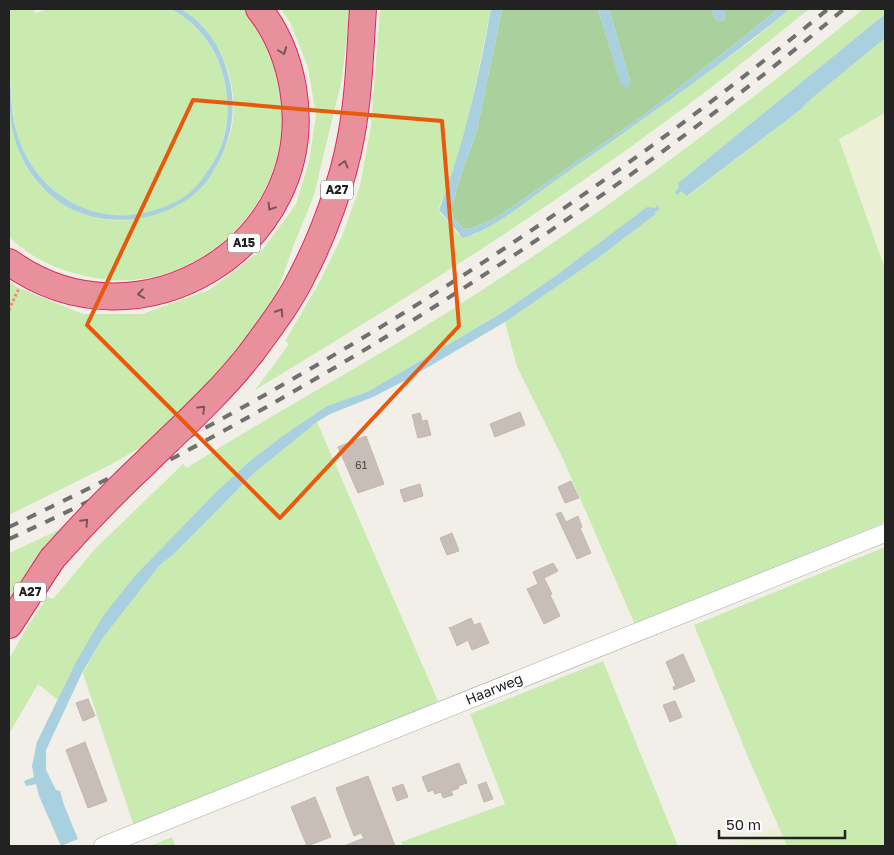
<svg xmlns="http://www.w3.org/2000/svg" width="894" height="855" viewBox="0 0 894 855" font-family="'Golos Text',sans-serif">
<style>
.farmland{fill:#ecf0d4}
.grass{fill:#c9ebaf}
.forest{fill:#aad19d}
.water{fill:#a9d0df}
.building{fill:#c7bfb7;stroke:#c4b7aa}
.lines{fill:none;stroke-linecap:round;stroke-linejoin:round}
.minor-casing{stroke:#a9a9a9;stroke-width:19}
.highway-casing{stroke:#dd285c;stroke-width:28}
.path{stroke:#fb8670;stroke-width:3;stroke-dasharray:2.5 2.5;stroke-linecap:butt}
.minor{stroke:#fff;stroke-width:18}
.highway{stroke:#e8919c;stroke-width:26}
.rail{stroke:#707070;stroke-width:4;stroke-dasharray:10 10;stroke-linecap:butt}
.highway-bridge-casing{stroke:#dd285c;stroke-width:28;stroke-linecap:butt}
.highway-bridge{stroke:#e8919c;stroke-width:26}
.oneway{stroke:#7b5459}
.marked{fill:none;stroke:#e8590c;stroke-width:4;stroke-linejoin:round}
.labels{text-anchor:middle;stroke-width:5;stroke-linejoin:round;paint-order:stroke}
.number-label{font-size:11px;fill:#4b4947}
.shield{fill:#fff;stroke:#646464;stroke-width:1}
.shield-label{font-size:12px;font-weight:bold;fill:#222}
.street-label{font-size:14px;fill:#222;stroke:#fff}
</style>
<rect width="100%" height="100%" fill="#f2efe8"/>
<path class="farmland" d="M885,113V269L839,138Z
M779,827L787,846H723Z"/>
<path class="grass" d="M9,9H35L34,10L35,13L49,9H171C199,25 219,51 225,83C231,112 227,140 211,166C205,176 198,185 190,193C180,201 168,206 156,210C99,230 40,196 19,141C15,129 14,116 12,103C9,72 9,41 9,9Z
M181,9H244C315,96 284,223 181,268C150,281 118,284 85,276C55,269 31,258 9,237V103C11,121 13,138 20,155C40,201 94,231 144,217C152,215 160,210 168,206C178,201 190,197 199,190C205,186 209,175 213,168C218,161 223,154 226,146C246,98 225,36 181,9Z
M281,9H350L342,79L314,195L293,247L265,327L157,438L112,464L9,515V280L17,287L83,314H142L209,290L263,249L296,204L309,161L316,115L308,68L291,24Z
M380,9H491L467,127L451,178L438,210L458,234L474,235L485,229L649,115L750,42L790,9H809C766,43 725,78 681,110C545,212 401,302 255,390L289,344L285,341L319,283L342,236L360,186L371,125Z
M863,9H885V14L678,183L679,188L688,196L800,110L811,99L885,38V113L839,139L885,269V522L635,625L564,461L517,367L505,322L594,261L656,214L655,208H647L554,277L500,314L369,391L327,406L284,435L251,460L214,494L169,541L67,680L58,700L38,684L9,734V659L29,624L48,597L53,599L95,549L183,464L187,468C272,414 362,366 448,312C593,220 731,118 863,9Z
M317,422L438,701L377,728L134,826L83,673L102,639L159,566L175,553L252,475Z
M63,528L9,612V553Z
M885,547V846H787L748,757L694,625Z
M603,661L678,846H403L401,842L505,804L470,714Z
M172,837L175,846H150Z"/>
<path class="forest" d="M502,9H598L621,83L626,88L630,81L609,9H711L715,18L719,22L724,20L725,15L723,9H778L746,35L648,112L496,218L472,228L464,229L454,219L451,211L458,184L477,130Z"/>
<path class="water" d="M171,9H181C208,25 224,52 230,82C237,115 230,145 212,173C208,179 204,186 198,191C156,228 87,231 46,191C35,180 26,168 20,154C8,127 9,97 9,68C11,91 11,117 19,140C39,196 98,229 155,210C167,206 180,201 189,193C198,186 204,176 211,166C227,141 231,113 225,83C219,51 200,25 171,9Z
M491,9H502L477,130L458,184L451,211L454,219L464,229L472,228L496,218L648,112L746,35L778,9H790C715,70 635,125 556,180C529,199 494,229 463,238L439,210C464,145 479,77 491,9Z
M598,9H609L630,81V86L625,88L621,84Z
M711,9H723L725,15L724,20L719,22L715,18Z
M885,14V38L811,99L800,110L687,196L681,191L677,195L675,192L679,188L678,183Z
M658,205L660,209L655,212L656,214L594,261L505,322L406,380L373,397L330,414L317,422L252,475L175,553L159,566L102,639L82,673L46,750V770L56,790L60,791L64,805L78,839L61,846L39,796L36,784L26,786L24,781L34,777L32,766L37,742L77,660L103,616L134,577L214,494L251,460L284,435L327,406L369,391L500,314L554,277L647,207L655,208Z"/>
<path class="building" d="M520,412L525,425L495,437L490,424Z
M420,413L422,420L414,422L412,415Z
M427,420L431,435L418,438L414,423Z
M366,436L384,484L358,493L338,447Z
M571,481L579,498L565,503L558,487Z
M420,484L423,496L404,502L400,490Z
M561,512L566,522L578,516L582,527L580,528L591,553L577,559L556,514Z
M452,533L459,551L447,555L440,538Z
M553,563L558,571L544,578L552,594L550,595L560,616L544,624L527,589L538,584L533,572Z
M471,618L474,625L480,623L489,643L472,650L468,640L457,646L449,627L450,628Z
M683,654L695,681L674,690L673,687L676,686L666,662Z
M88,699L95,716L83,721L76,703Z
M675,701L682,717L670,722L663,705Z
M85,742L107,801L88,808L66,750Z
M459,763L467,783L458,786L459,788L451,791L453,795L443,798L441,792L435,794L433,790L428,792L422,777Z
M368,776L395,846H344L364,838L361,833L354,836L336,788Z
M486,782L493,799L484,802L478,785Z
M403,784L408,797L397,801L392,788Z
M315,797L331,837L307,846L291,807Z"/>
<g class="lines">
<g class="minor-casing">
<path id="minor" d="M103,846L885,533"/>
</g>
<g class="highway-casing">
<path id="highway" d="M9,262C137,355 320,247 293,88C288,59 278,33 259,9
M252,352C270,327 289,303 302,276C323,236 343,182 351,137C359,95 360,52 363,9
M9,625L52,559"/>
</g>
<path class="path" d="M9,310L19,288"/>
<use href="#minor" class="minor"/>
<use href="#highway" class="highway"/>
<path class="rail" d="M9,527C302,389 578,215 828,9
M9,539C130,484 247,420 361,352C530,250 693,136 844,9"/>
<g class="highway-bridge-casing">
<path id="highway-bridge" d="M52,559C82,525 113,493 146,462C183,426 220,393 252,352"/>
</g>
<use href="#highway-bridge" class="highway-bridge"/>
</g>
<defs><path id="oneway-chevron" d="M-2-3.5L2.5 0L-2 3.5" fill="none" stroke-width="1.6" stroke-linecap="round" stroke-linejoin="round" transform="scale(1.25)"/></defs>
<g class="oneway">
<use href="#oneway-chevron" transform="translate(283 51) rotate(69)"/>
<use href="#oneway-chevron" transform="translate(344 164) rotate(-75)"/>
<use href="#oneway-chevron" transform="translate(271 207) rotate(122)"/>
<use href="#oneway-chevron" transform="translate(141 294) rotate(171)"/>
<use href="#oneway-chevron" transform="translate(280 312) rotate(-57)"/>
<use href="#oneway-chevron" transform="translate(202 409) rotate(-44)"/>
<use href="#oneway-chevron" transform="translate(85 522) rotate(-46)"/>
</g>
<path class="marked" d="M193,100L442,121L459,326L280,518L87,325Z"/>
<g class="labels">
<g class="number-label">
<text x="361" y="469">61</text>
</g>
<g class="shield">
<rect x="321" y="180.5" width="32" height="19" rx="4"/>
<rect x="228" y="233.5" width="32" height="19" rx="4"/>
<rect x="14" y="582.5" width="32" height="19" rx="4"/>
</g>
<g class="shield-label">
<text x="337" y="194">A27</text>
<text x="244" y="247">A15</text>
<text x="30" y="596">A27</text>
</g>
<g class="street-label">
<text transform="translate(494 689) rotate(-22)" y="5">Haarweg</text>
</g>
</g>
<rect width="894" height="855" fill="none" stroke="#222222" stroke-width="20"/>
<path d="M719 830v8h126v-8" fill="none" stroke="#222222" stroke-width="2.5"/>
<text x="726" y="830" font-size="15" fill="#222222" stroke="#ffffff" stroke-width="4" paint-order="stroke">50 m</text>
</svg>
